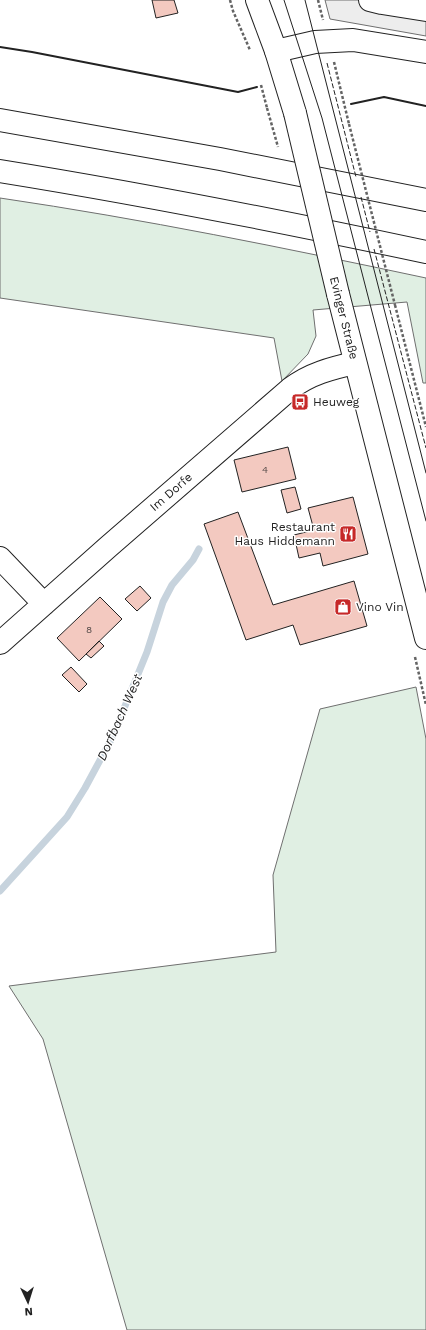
<svg xmlns="http://www.w3.org/2000/svg" width="426" height="1330" viewBox="0 0 426 1330" font-family="'Work Sans',sans-serif">
<style>
.green{fill:#e0efe3;stroke:#6f6f6f}
.parking{fill:#ededed;stroke:#6f6f6f}
.lines{fill:none;stroke-linecap:round;stroke-linejoin:round}
.stream{stroke:#c7d3dd;stroke-width:7}
.building{fill:#f3c9c0;stroke:#222}
.minor-casing{stroke:#222;stroke-width:24}
.major-casing{stroke:#222;stroke-width:24}
.highway-casing{stroke:#222;stroke-width:24}
.path{stroke:#646464;stroke-width:2.5;stroke-dasharray:3 2;stroke-linecap:butt}
.minor{stroke:#fff;stroke-width:22}
.major{stroke:#fff;stroke-width:22}
.highway{stroke:#fff;stroke-width:22}
.tram{stroke:#222;stroke-width:1}
.major-bridge-casing{stroke:#222;stroke-width:24;stroke-linecap:butt}
.path-bridge{stroke:#646464;stroke-width:2.5;stroke-dasharray:3 2;stroke-linecap:butt}
.major-bridge{stroke:#fff;stroke-width:22}
.fence{stroke:#222;stroke-width:1;stroke-dasharray:5 2;stroke-linecap:butt}
.wall{stroke:#222;stroke-width:2}
.labels{text-anchor:middle;stroke-width:3;stroke-linejoin:round;paint-order:stroke}
.number-label{font-size:10px;fill:#564c4a}
.street-label{font-size:12px;fill:#222;stroke:#fff}
.poi-label{font-size:12px;fill:#222;stroke:#fff;text-anchor:start}
.water-label{font-size:13px;font-style:italic;fill:#222;stroke:#fff}
</style>
<rect width="100%" height="100%" fill="#fff"/>
<path class="green" d="M0,198C143,219 285,248 426,278V383H423L407,302L313,310L316,336L308,354L282,381L274,338L0,298Z
M416,687L426,739V1330H127L43,1039L9,986L276,952L273,875L320,709Z"/>
<path class="parking" d="M325,0H426V36L330,19Z"/>
<g class="lines">
<path class="stream" d="M0,891L67,817L85,788L112,738L147,652L163,602L172,585L193,560L199,549"/>
</g>
<path class="building" d="M152,0H174L178,13L156,18Z
M288,447L296,479L242,492L234,460Z
M295,487L301,509L287,513L281,490Z
M353,497L368,554L323,566L320,553L299,558L294,535L314,530L308,508Z
M238,512L273,605L354,581L367,626L300,645L293,625L246,640L204,524Z
M140,586L151,598L137,611L125,599Z
M100,597L122,619L79,661L57,638Z
M99,641L104,646L91,658L86,654Z
M71,667L87,684L79,692L62,675Z"/>
<g class="lines">
<g class="minor-casing">
<path id="minor" d="M370,0L382,3L426,10
M276,51L315,42L353,40L426,52
M0,558L44,604
M0,643L108,547L290,389C309,374 332,368 355,363"/>
</g>
<g class="major-casing">
<path id="major" d="M257,0L276,51L295,113
M338,294L426,638"/>
</g>
<g class="highway-casing">
<path id="highway" d="M0,120L220,159L426,200
M0,171C143,194 285,222 426,252"/>
</g>
<path class="path" d="M230,0L233,11L250,50
M318,0L323,20
M334,62L349,124
M261,85L267,108
M395,305L426,427
M415,657L426,705"/>
<use href="#minor" class="minor"/>
<use href="#major" class="major"/>
<use href="#highway" class="highway"/>
<path class="tram" d="M284,0L322,118L426,521
M305,0L426,473"/>
<g class="major-bridge-casing">
<path id="major-bridge" d="M295,113L338,294"/>
</g>
<path class="path-bridge" d="M267,108L278,147
M349,124L395,305"/>
<use href="#major-bridge" class="major-bridge"/>
<path class="fence" d="M327,63L356,177
M361,197L370,232
M374,249L426,448"/>
<path class="wall" d="M0,47L32,52L238,92L257,87
M351,104L384,97L426,106"/>
</g>
<defs>
<g id="bus-square" transform="scale(0.9)"><rect x="-9" y="-9" width="18" height="18" rx="4" fill="#c62828" stroke="#fff"/><path d="M-5-6H5V4H4V6H2V4H-2V6H-4V4H-5ZM-3.5-4V0h7V-4ZM-3.5 1.2v1.5H-2V1.2ZM2 1.2v1.5H3.5V1.2Z" fill="#fff"/></g>
<g id="restaurant-square" transform="scale(0.9)"><rect x="-9" y="-9" width="18" height="18" rx="4" fill="#c62828" stroke="#fff"/><path d="M-5-6h1v4h1v-4h1v4h1v-4h1v5L-1.5 .5V6h-2V.5L-5-1ZM5-6V6H3V1.5H1.5Q1.5-4 5-6Z" fill="#fff"/></g>
<g id="shop-square" transform="scale(0.9)"><rect x="-9" y="-9" width="18" height="18" rx="4" fill="#c62828" stroke="#fff"/><path d="M-5-2.5h2.3a2.7 3.5 0 0 1 5.4 0H5L5.5 6h-11ZM-1.5-2.5h3a1.5 2.3 0 0 0-3 0Z" fill="#fff"/></g>
</defs>
<g fill-rule="evenodd">
<use href="#bus-square" x="300" y="402"/>
<use href="#restaurant-square" x="348" y="534"/>
<use href="#shop-square" x="343" y="607"/>
</g>
<g class="labels">
<g class="number-label">
<text x="265" y="473">4</text>
<text x="89" y="633">8</text>
</g>
<g class="street-label">
<text transform="translate(344 318) rotate(76)" y="4">Evinger Straße</text>
<text transform="translate(171 492) rotate(-41)" y="4">Im Dorfe</text>
</g>
<g class="poi-label">
<text x="313" y="406">Heuweg</text>
<text x="335" y="531" text-anchor="end">Restaurant<tspan x="335" dy="14">Haus Hiddemann</tspan></text>
<text x="356" y="611">Vino Vin</text>
</g>
<g class="water-label">
<text transform="translate(119 717) rotate(-66)" y="5">Dorfbach West</text>
</g>
</g>
<g transform="translate(28 1302) rotate(176)" stroke="#ffffff" stroke-width="3" paint-order="stroke">
<path d="M0-3L7 15L0 10L-7 15Z" fill="#222222"/>
<text y="-6" font-size="11" font-weight="bold" text-anchor="middle" fill="#222222">N</text>
</g>
</svg>
